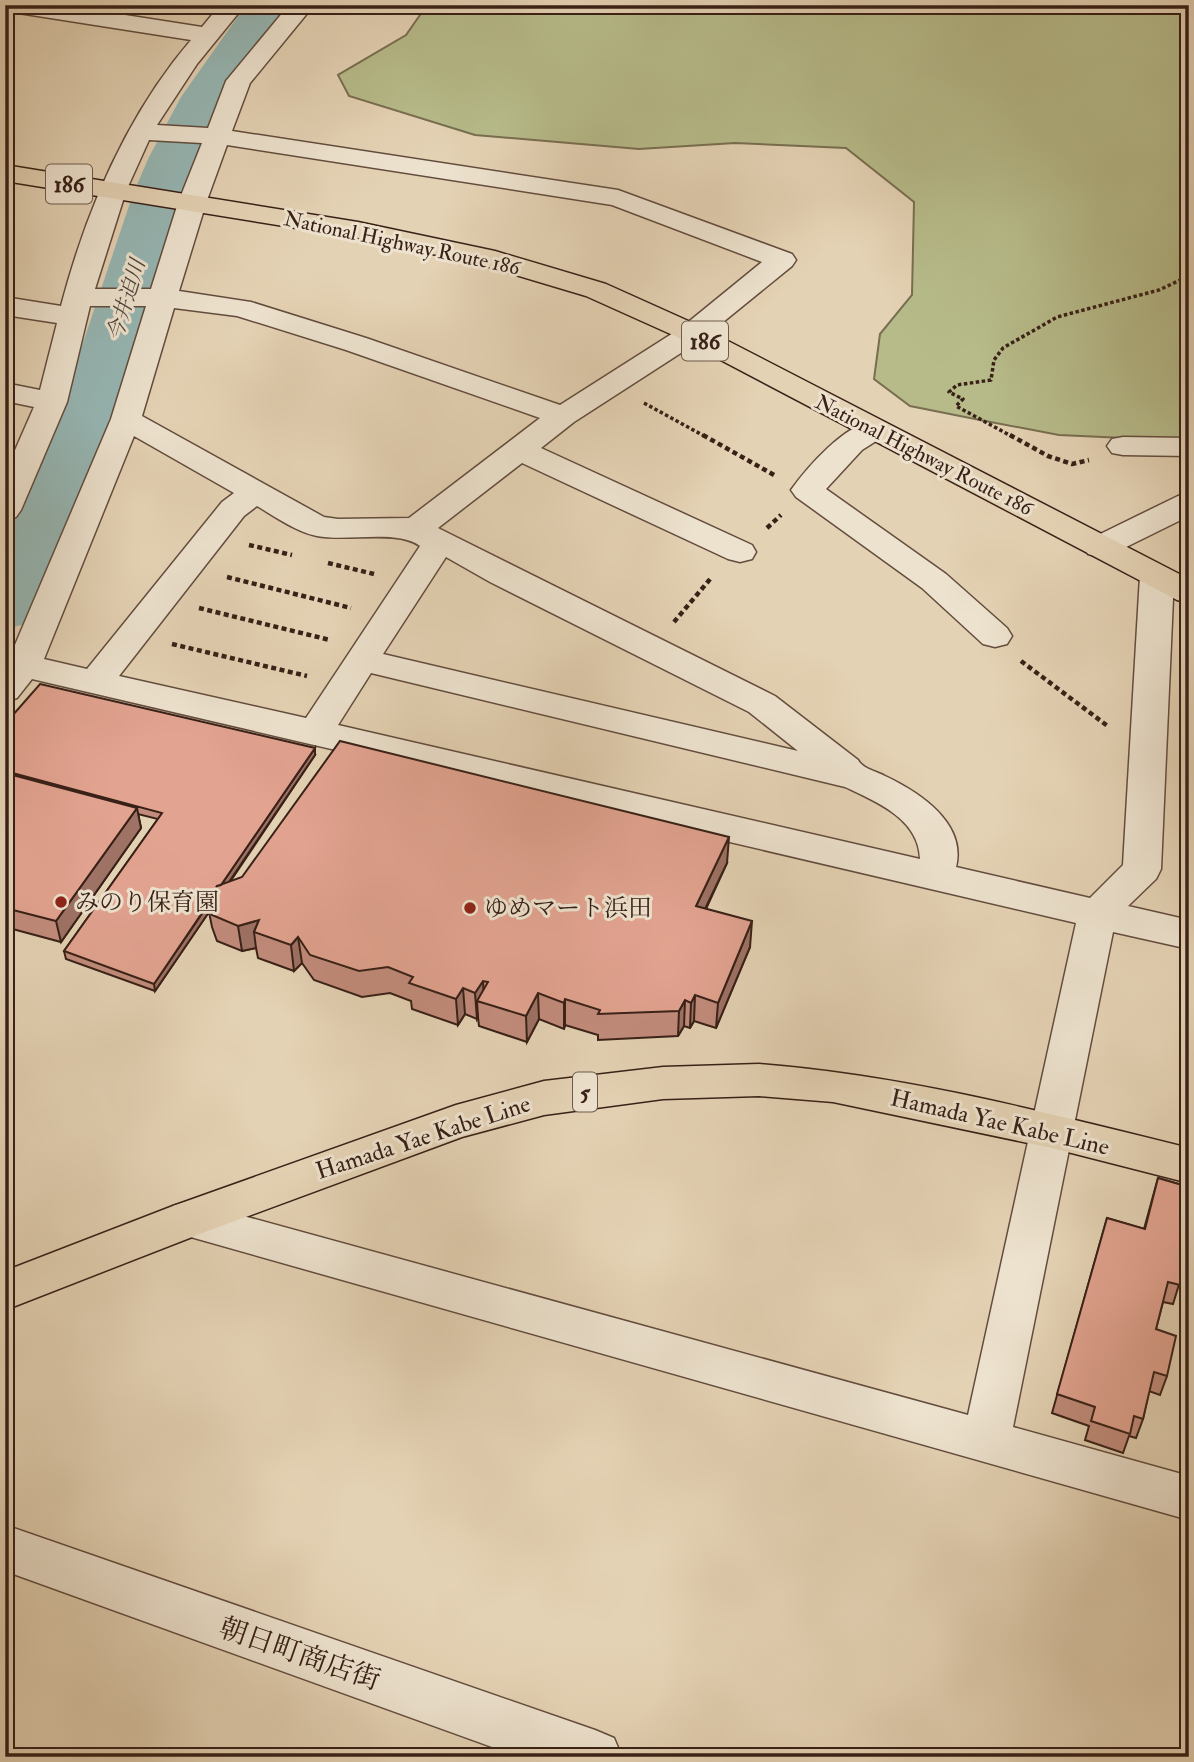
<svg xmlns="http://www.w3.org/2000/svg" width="1194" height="1762" viewBox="0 0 1194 1762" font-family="'IM FELL Double Pica','Noto Serif JP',serif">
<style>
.green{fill:#b7bb8a;stroke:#786e50;stroke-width:2}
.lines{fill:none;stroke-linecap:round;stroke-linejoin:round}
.river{fill:#96b6b3;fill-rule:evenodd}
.minor-casing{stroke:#634c3e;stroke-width:3}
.major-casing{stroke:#382017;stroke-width:3}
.highway-casing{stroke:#382017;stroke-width:3}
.path-far1{stroke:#382017;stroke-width:3.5;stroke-dasharray:3.5 2.5;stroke-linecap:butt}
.path{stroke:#382017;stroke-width:4.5;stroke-dasharray:5 3.5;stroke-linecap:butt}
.minor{fill:#ede2ce;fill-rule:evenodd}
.major{fill:#e4d2b4;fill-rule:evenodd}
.highway{fill:#e4d2b4;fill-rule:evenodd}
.wall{fill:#c28c7c;stroke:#382017;stroke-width:2}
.shaded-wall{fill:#9e7265;stroke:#382017;stroke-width:2}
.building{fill:#e2a390;stroke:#382017;stroke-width:2}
.poi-dot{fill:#8f2418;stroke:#ede2ce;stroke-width:2.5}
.labels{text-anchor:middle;stroke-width:6;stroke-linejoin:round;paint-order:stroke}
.far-street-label{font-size:21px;fill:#382017;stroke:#ede2ce}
.far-water-label{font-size:21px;font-style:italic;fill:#50463e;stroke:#ede2ce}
.shield{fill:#ede2ce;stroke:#6e5a4e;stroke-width:2}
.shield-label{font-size:23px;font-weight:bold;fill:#382017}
.poi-label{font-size:24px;fill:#382017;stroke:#ede2ce;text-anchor:start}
.street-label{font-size:24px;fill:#382017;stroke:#ede2ce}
.near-street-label{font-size:28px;fill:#382017;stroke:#ede2ce}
</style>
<rect width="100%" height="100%" fill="#e4d2b4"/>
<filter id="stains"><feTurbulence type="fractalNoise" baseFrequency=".00286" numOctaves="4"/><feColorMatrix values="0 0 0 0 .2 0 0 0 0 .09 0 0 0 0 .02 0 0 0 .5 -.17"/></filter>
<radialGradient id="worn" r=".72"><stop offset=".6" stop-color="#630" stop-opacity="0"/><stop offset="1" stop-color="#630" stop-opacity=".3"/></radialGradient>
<path class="green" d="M427,5H1189V441L1059,435L980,420L910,406L874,379L880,334L912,295L914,202L846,148L735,143L639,149L475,135L349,96L338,75L406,35Z"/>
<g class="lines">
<path class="river" d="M246,5H297C257,62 223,107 197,173C179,217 169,264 156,310C125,417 92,529 30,623L5,629V542L56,423L133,194L149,157L181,97Z"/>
<g class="minor-casing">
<path id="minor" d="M5,5H61L202,27L220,5H245L197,64L157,125L208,128L226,81L289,5H314L250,83L232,131L618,190L792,254L796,260L792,266L701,340L574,422L541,448L752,545L756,552L752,559L740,562L728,559L522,463L438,528L775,696L858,760C863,769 876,771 885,776C919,792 967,823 956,867L1090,898L1123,865L1140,576L1145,569L1157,566L1169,569L1174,576L1161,869L1156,879L1128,906L1189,920V949L1113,932L1013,1427L1189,1476V1520L173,1232L167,1219L173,1206L189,1201L968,1415L1076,923L32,679L17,698L5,702V651L12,652L111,419L146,306H90L67,402L21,510L16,517L5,520V473L34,407L5,401V383L40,390L57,323L5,315V297L61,306C86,211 127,115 191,40L12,12L5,10ZM149,140L202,143L178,203L151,289H95L126,191ZM227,145L612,205L762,262L681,328L560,405L366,338L251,302L179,291L206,203ZM174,308L237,316L346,350L540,418L409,518L338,519L324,517L142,416ZM134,436L234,493L222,502L87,669L44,659ZM257,506C276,517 296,532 317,536C347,542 397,529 420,546L306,718L119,676L244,516ZM446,557L490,582L749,712L798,751L383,654ZM371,673L845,787C877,802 919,819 920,859L338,725Z
M873,420L884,422L888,429L884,436L862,450L826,489L946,574L1007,628L1012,636L1007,644L995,647L983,644L922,588L796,497L791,490C809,465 843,427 873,420Z
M1123,437L1189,438V456L1123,455L1112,453L1107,446L1112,439Z
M1189,493V516L1112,554L1100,557L1088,554L1084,547L1088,540L1178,496Z
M5,1525L595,1730L614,1738L622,1757H520L5,1571Z"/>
</g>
<g class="major-casing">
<path id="major" d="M759,1064C904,1075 1048,1113 1189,1148V1183L1052,1148L833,1102L759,1096L663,1099L544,1115L462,1137L205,1232L5,1310V1271L173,1206L456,1105L544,1081L663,1067Z"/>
</g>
<g class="highway-casing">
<path id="highway" d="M5,165L358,222L495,251L606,284L695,324L1189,579V603L1177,600L675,336L586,296L479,264L358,238L5,181Z"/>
</g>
<path class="path-far1" d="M644,403L706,437
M1013,437L956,406L963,399L949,392L957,385L991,380L994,360L1003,348L1057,317L1159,290L1189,276"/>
<path class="path" d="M703,435L774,475
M1010,435L1048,456L1072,464L1089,460
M767,528L781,515
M249,545L292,555
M328,563L374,574
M227,577L351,608
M199,608L330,640
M674,622L711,578
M172,644L307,676
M1021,661L1109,727"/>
<use href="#minor" class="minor"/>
<use href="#major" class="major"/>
<use href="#highway" class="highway"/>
</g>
<path class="wall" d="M5,724L315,755L230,882L727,863L706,909L750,947L716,1028L694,1021L690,1028L684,1026L678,1036L598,1040V1035L565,1025L564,1029L539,1019L527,1042L479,1026L478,1017L477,1019L465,1014L458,1025L412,1009L411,1001L390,993L362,997L314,980L302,963L294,971L258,958L256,948L242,951L217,941L212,927L209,912L155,991L66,959L64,951L158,819L138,814L141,828L61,942L5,927Z
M1158,1178L1189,1187V1252L1173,1304L1163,1302L1156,1329L1167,1376L1160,1395L1149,1391L1143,1419L1136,1438L1129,1436L1123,1453L1085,1440L1089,1426L1052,1413L1107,1218L1144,1229Z"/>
<path class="shaded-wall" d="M315,748V755L210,910L208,904Z
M137,808L141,828L61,942L56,921Z
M729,837L727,863L694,932L696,906Z
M208,905L209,912L155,991L154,984Z
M259,920L254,932L256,948L242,951L238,926Z
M752,921L750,947L716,1028L718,1003Z
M298,937L302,963L294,971L291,945Z
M483,981L484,1003L477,1001L478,1017L477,1019L475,993Z
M463,988L465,1014L458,1025L456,999Z
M538,993L539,1019L527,1042L526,1016Z
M695,995L694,1021L690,1028L691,1003Z
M565,999V1025L564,1029V1003Z
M685,1000L684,1026L678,1036L679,1011Z"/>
<path class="building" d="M40,684L315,748L221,885L217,886L207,901L208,904L154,984L64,951L162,813L5,771V724Z
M340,741L729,837L696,906L752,921L718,1003L695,995L691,1003L685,1000L679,1011L598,1014L600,1010L565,999L564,1003L538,993L526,1016L477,1001L488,982L483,981L475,993L463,988L456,999L409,983L413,977L388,967L359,971L310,955L298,937L291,945L254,932L259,920L238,926L212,915L207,901L217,886L242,877Z
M5,773L137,808L56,921L5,908Z
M1158,1178L1189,1187V1249L1180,1285L1168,1282L1156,1329L1176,1336L1167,1376L1154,1372L1143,1419L1134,1416L1130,1434L1091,1421L1095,1407L1057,1394L1107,1218L1145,1229Z"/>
<g class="poi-dot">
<circle cx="61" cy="902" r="7"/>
<circle cx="470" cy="908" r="7"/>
</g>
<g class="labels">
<g class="far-street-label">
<text transform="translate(402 243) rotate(12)" y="7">National Highway Route 186</text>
<text transform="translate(924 455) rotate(27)" y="7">National Highway Route 186</text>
</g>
<g class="far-water-label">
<text transform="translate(126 300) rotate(-73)" y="7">今井迫川</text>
</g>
<g class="shield">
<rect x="46" y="164.5" width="46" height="39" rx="5"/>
<rect x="682" y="321.5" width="46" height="39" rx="5"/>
<rect x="573" y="1072.5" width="24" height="39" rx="5"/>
</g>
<g class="shield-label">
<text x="69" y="192">186</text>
<text x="705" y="349">186</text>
<text x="585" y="1100">5</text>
</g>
<g class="poi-label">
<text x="75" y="910">みのり保育園</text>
<text x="484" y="916">ゆめマート浜田</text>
</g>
<g class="street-label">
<text transform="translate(1000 1122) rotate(13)" y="8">Hamada Yae Kabe Line</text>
<text transform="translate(423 1137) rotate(-18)" y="8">Hamada Yae Kabe Line</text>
</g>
<g class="near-street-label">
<text transform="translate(300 1653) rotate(19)" y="10">朝日町商店街</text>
</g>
</g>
<rect width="1194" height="1762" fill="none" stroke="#e4d2b4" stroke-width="28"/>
<rect x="7" y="7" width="1180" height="1748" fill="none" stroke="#382017" stroke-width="3.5"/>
<rect x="14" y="14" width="1166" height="1734" fill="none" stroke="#382017" stroke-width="2"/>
<rect width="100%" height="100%" filter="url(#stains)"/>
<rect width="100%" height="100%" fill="url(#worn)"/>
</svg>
